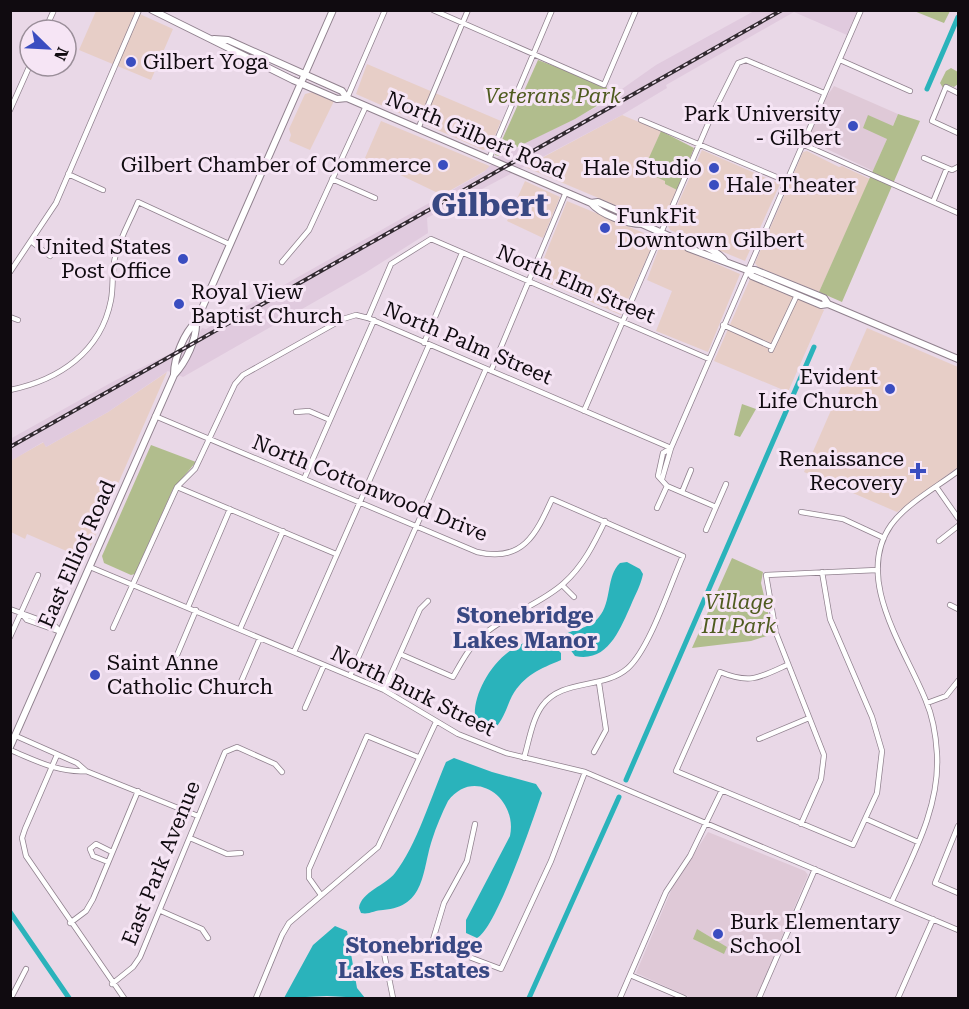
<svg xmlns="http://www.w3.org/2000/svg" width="969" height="1009" viewBox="0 0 969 1009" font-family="'Roboto Serif',serif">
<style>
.commercial{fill:#e7cec7}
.built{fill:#e0cade}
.education{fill:#dfc9d7}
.green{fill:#b1bd8d}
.water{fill:#2ab3bb}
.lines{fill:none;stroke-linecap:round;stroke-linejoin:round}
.canal{stroke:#2ab3bb;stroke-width:5}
.minor-casing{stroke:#90818e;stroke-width:6}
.major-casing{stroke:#90818e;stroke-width:8}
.minor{stroke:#fff;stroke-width:4.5}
.major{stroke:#fff;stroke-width:6}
.rail-casing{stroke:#312a30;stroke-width:4}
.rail{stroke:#f6e5f5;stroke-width:1.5;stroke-dasharray:4.5;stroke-linecap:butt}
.poi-dot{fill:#3a4dc0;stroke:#f6e5f5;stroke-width:2}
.labels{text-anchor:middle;stroke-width:6;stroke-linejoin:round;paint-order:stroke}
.poi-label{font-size:21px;fill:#100b10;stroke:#f6e5f5;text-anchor:start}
.park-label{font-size:21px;font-style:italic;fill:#4f5b1f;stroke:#f6e5f5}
.street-label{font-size:21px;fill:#100b10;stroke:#f6e5f5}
.neighbourhood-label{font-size:22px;font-weight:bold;fill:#394883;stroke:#f6e5f5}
.town-label{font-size:33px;font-weight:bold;fill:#394883;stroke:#f6e5f5}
</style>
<rect width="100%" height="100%" fill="#e9d8e7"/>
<path class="commercial" d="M96,11H133L173,29L151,80L79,50Z
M367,64L501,121L490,148L483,150L356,94Z
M313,92L334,101L310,150L289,141L291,135L289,129L305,94Z
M622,115L661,131L644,171L666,181L665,184L677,190L665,219L660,224L525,167Z
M381,121L492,167L442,195L365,158Z
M702,150L780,184L745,261L670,230L668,226Z
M807,151L839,167L842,166L870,179L819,292L758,267L755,263L803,152Z
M525,181L560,197L543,238L507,221Z
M567,201L656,238L621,315L536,278Z
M664,241L740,274L708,352L656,331L672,291L647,280L660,245Z
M750,279L824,310L788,392L714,361Z
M867,328L958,367V467L897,512L804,472Z
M167,372L85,559L27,534L25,539L11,532L10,461L44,442L46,447L108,412Z"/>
<path class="built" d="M754,11H857L847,35L794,12L666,85L667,88L622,115L427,218L428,233L365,273L183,377L168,371L108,412L46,447L43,442L11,461L10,439L114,381L196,341L202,328L206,329L484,172L499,156L595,108L656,65Z"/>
<path class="education" d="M834,86L898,114L873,171L808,140L825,99Z
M708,832L805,871L808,875L756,998H691L636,973L673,886Z"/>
<path class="green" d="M914,11L949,10L950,11L944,23Z
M538,60L606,86L610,98L575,119L499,156L495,155V148L498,149Z
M951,68L958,72V84L954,87L948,85L943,88L940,83L946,71Z
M898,114L920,121L842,302L819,292L887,139L863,128L868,115L893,126Z
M661,131L694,148L677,190L665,184V181L643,171Z
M742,404L756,409L740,437L734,435Z
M151,445L196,462L173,489L135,574L131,575L104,563L102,556Z
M732,558L763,572L761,583L773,634L751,641L692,648Z
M697,929L727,947L724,954L693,939Z"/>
<path class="water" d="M627,562L640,569L643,574C641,585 635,595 631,605C620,629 608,663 575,656L561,637C572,628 589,630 599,617C612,602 606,576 620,563Z
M547,639L561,653V660C540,669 524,675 512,696C507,706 505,716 497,726C451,748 481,637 547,639Z
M454,758L492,772L536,784L542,793C534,817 496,929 477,938L466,933V920L510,836C518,798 474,766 448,801C442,813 436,827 432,840C422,870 426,907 383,910C375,910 369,915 361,913L359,908C361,892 386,885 395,873C416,847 432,794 446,762Z
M335,926L347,931L357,988L365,998L327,996L284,998L313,945Z"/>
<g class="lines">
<path class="canal" d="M927,89L958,17
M626,780L814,347
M10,912L69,998
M529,998L619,797"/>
<g class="minor-casing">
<path id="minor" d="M433,10L604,85L636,10
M45,30L54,10
M840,60L910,91
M958,93L946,87L932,121L958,133
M347,98L385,10
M10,110L30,65
M641,120L786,181
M418,129L468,10
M802,144L958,213
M924,158L952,170L958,167
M489,159L552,10
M68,174L103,190
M332,179L375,198
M933,202L947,168
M32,242L50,256
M282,262L309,230L366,106
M10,272L56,203L139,10
M10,317L18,320
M368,318L391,264L431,239L709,359
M723,325L772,347
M424,343L462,253
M771,350L797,295
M491,371L566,192
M10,390C59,380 101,352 111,300C114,284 111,269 116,254C121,236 131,219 138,202L229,244
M584,411L711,117L738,63L746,60L824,93
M296,412L309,411L330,420
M155,416L477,552C523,563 536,534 552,499L683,556C670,585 650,648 628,668C603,690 562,678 542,706C532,720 529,741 524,758
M304,479L374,320
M662,479L671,448L663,453L658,476L667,486L716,507
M177,487L336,554
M937,488L958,518
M682,492L691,470
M657,508L667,486
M801,512L843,519L884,538
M706,530L726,484
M939,541L958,526
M90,567L384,690L458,734L506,753L585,772L958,930
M562,585L574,597
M950,605L958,609
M188,607L230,509
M10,609L54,625L61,632
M21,613L27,620L61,632
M113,628L177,487L195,469L235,384L243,375L343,319L356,315L368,318L671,448L861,10
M240,629L283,531
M10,637L38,575
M294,652L429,345
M400,654L453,677C461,663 469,647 482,636C506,614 540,605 564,583C583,566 594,544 605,521
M177,655L196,610
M787,665C759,678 750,684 720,672L676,771L853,845L877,793L882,751L872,717L830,619L822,572
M350,676L486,369
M241,682L260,638
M384,690L420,609L428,601
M927,703L946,696L958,681
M305,708L324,665
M759,739L809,718
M10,750C35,760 58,773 86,771L77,763L16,736
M594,752L606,730L599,683
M57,755L25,829L22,838L26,856L124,998
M86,771L198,816
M866,819L918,842
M801,824L821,779L824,755L776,633L766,575L877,570
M958,826L935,883L958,893
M190,838L227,854L241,853
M108,862L93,856L90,849L96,844L112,852
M321,895L309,878V869L367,736L418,757
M892,901C913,855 940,807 937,754C936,737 933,717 926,701C906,650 853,579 891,525C907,503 937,487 958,471
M161,911L202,929L208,938
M70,923L86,911L93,899L138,791
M432,943L444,903L467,861L475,824
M630,975L684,998
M112,984L133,967L140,957L225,752L237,747L275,764L282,772
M11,998L26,969
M256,998L282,935L289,923L378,847L436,722
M393,998L382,943H432L501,969L551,861L585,772
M620,998L666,892L690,856L722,790
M759,998L815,869
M898,998L933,919"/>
</g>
<g class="major-casing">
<path id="major" d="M152,10L293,80L337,99L347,98
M214,39L228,40L342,91L347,98L570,194L591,203L598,202L637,219L642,224L682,242L688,248L747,270L752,276L821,305L828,304L958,359
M591,203C601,215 627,224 642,224
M682,242C696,241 717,250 725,261
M747,270H755L824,298L828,304
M174,374C174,358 184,333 196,322L333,10
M10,747L174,375C186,362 197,339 196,322"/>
</g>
<use href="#minor" class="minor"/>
<use href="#major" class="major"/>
<g class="rail-casing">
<path id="rail" d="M10,447L782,10"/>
</g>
<use href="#rail" class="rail"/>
</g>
<g class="poi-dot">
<circle cx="131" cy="62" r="6"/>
<circle cx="853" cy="126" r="6"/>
<circle cx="443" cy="165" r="6"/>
<circle cx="714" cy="168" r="6"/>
<circle cx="714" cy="185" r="6"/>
<circle cx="605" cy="228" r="6"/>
<circle cx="183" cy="259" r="6"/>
<circle cx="179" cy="304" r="6"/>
<circle cx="890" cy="389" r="6"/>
<path d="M915 462h6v6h6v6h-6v6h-6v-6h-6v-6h6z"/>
<circle cx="95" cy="675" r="6"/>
<circle cx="718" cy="934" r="6"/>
</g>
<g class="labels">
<g class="poi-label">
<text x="143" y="69">Gilbert Yoga</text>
<text x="841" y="121" text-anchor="end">Park University<tspan x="841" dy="24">- Gilbert</tspan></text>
<text x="431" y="172" text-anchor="end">Gilbert Chamber of Commerce</text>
<text x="702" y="175" text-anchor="end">Hale Studio</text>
<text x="726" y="192">Hale Theater</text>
<text x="617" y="223">FunkFit<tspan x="617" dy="24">Downtown Gilbert</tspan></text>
<text x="171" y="254" text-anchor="end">United States<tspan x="171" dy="24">Post Office</tspan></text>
<text x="191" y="299">Royal View<tspan x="191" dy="24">Baptist Church</tspan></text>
<text x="878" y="384" text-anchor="end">Evident<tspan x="878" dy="24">Life Church</tspan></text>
<text x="904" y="466" text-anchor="end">Renaissance<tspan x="904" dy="24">Recovery</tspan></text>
<text x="107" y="670">Saint Anne<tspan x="107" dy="24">Catholic Church</tspan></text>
<text x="730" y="929">Burk Elementary<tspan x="730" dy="24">School</tspan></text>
</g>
<g class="park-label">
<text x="553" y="103">Veterans Park</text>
<text x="739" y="609">Village<tspan x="739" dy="24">III Park</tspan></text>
</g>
<g class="street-label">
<text transform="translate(476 135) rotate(23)" y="7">North Gilbert Road</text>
<text transform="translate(576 284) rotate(23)" y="7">North Elm Street</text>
<text transform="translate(468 343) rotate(23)" y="7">North Palm Street</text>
<text transform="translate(370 488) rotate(22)" y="7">North Cottonwood Drive</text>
<text transform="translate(77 554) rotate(-66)" y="7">East Elliot Road</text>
<text transform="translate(413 691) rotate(26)" y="7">North Burk Street</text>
<text transform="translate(161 863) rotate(-68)" y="7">East Park Avenue</text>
</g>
<g class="neighbourhood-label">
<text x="525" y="623">Stonebridge<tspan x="525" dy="25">Lakes Manor</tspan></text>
<text x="414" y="953">Stonebridge<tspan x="414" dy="25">Lakes Estates</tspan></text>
</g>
<g class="town-label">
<text x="490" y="216">Gilbert</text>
</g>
</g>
<rect width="969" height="1009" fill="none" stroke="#100b10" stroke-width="24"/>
<g transform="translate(48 48) rotate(114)"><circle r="28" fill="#f6e5f5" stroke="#9a8e99" stroke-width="1.5"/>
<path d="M0-4.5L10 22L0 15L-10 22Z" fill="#3a4dc0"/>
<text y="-9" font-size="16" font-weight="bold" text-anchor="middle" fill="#100b10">N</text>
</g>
</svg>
